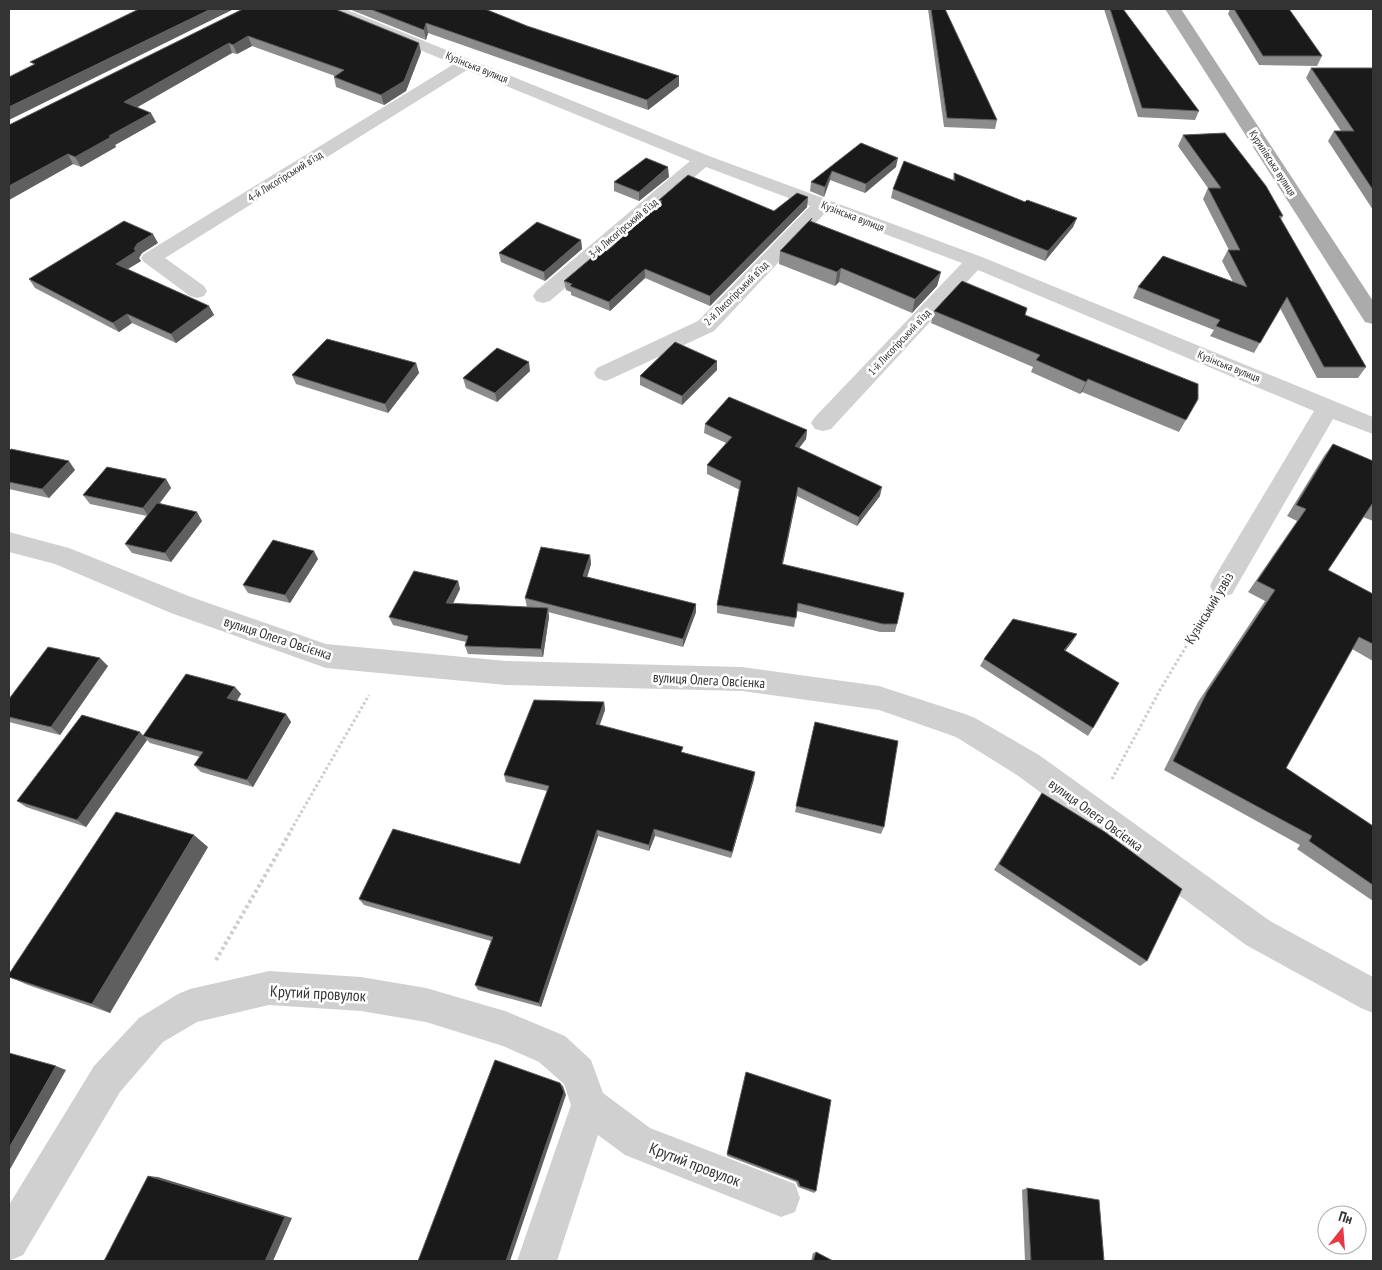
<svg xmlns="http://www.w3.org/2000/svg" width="1382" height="1270" viewBox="0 0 1382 1270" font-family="'PT Sans Narrow',sans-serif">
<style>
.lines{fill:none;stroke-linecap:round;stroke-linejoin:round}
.path-far1{stroke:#cdcdcd;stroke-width:3;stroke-dasharray:2.5 2.5;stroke-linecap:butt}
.path{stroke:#cdcdcd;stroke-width:4;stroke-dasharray:3 3;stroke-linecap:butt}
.minor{fill:#d0d0d0;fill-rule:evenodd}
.major{fill:#ababab;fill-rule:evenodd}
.wall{fill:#8c8c8c}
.shaded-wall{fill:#5f5f5f}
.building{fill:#1a1a1a;stroke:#5f5f5f}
.labels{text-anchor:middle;stroke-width:5;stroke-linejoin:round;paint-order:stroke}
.far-street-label{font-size:11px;fill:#333;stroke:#fff}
.street-label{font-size:14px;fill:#333;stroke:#fff}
.near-street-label{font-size:16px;fill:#333;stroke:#fff}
</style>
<rect width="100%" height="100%" fill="#fff"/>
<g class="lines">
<path class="path-far1" d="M1112,779L1160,690L1205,615
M291,830L369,695"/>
<path class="path" d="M216,960L292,829"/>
<path class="minor" d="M324,9H345L709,156L982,257L1373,417V434L1333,419L1232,594L1223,597L1214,594L1210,586L1214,578L1314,411L978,270L831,429L823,431L815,429L811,423L815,417L962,263L826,212L714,331L613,378L605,381L597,378L594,373L597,368L698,321L810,206L706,167L550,301L543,303L536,301L533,296L536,291L690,161L467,70L165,258L204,286L207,291L204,296L197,298L190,296L144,262L141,258L144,254L454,64L327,12Z
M9,532L69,548L191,597L326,644L506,661L742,667L879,686L965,714L975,718L1039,755L1270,921L1373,977V1013L1361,1008L1246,945L1017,775L956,737L879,710L742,691L506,685L326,668L171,613L55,564L9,552Z
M269,971L361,977L426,988L505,1011L565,1036L591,1060L603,1093L650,1128L795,1184L800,1198L795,1212L781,1217L625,1155L598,1135L557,1261H517L571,1105L564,1084L539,1062L503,1046L426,1022L361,1011L269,1005L197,1022L163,1042L120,1092L23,1255L9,1261V1205L94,1066L139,1018L178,994L190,989Z"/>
<path class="major" d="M1165,9H1181L1373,301V324L1365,322Z"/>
</g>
<path class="wall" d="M243,9L421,52L406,91L384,105L336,87L334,77L335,76L252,46L237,54L232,53L137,107L156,122L115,145L116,147L81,167L73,164L9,200V125Z
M349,9H485L527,26L679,76V86L648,110L428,33L426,40Z
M928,9H945L997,120L995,129L944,127Z
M1104,9H1123L1199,111L1195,120L1138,117Z
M1230,9H1289L1322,56L1317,66L1259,65L1228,14Z
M1311,68H1373V210L1328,141L1334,131H1341L1306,78Z
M1183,135L1283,216L1281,219L1366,367L1358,378H1317L1280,308L1254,353L1210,336L1214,330L1133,298L1138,287L1233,282L1222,261L1228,250H1229L1203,199L1208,188L1178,146Z
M861,143L896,167L865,193L830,180L824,197L810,191L811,182Z
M954,173L1025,202L1077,218L1073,227L1045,261L891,198L893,189L953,180Z
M669,177L639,201L614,191V182Z
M808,197L807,207L710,306L645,278L610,311L571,295V292L566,290L564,281L607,251L659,204V200L774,211Z
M812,218L811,222L941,272L937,286L912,313L839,282L835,286L779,264L780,251Z
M581,240L582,249L545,281L501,262L499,253Z
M158,243L142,253L139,258L141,261L128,269L209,306L214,315L176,343L132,323L119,332L35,288L29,279Z
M934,311L1025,315L1198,399L1179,432L1082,392L1080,394L1031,372L1033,367L931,323Z
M717,361V370L682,405L640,385V376Z
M416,363L419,373L388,413L296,384L292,375Z
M530,371L497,402L466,388L463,378Z
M705,424L807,430L806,439L799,448L880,496L857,526L797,496L783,564L897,624L895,632H880L797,611L794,627L717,613V605L740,490L707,474V465L726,443L704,433Z
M1333,444L1373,461V521L1363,517L1328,570L1373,594V661L1352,649L1286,768L1373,826V901L1297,849L1300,845L1164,770L1198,702L1265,601L1248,592L1297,521L1287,516L1324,456Z
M9,451L75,470L49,498L9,489Z
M166,479L171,488L160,503L202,521L171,562L132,553L125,544L147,516L90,504L83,495Z
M590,555L591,564L587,577L696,604V612L683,647L548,612L549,617L543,657L468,654L465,646L466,642L393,625L389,617L458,581L460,589L453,604L531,608L527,607L525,598Z
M318,559L290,603L248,593L243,585Z
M1072,642L1065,651L1093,728L1088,736L980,666L984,659Z
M108,666L60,735L9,722V699Z
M235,687L241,694L237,701L286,714L291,722L253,787L201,772L194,765L200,757L150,743L147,740L86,827L26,807L17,801L143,736Z
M604,702L605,710L600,725L683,753L754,779L731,858L655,836L649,851L598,836L541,1007L478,990L475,985L491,941L364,905L359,899L520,864L547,791L506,782L504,775Z
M815,722L884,827L881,834L795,812Z
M1042,793L1147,961L1140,966L994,870Z
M208,847L110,1013L28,985L9,977Z
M746,1072L816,1191L814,1193L798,1187L796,1182L727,1156Z
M1027,1188L1104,1261H1025L1022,1190Z
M816,1252L833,1261H811L813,1253Z"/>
<path class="shaded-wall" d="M211,9H234L9,120V107Z
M426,23L428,33L426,40L424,30Z
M248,36L252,46L237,54L233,45Z
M229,43L232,53L129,112L124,102Z
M419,43L421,52L406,91L384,105L381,95Z
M679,76V86L648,110L647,100Z
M151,113L156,122L115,145L116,147L81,167L75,157L109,136Z
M68,154L73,164L9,200V186Z
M898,158L896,167L865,193L866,184Z
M668,167L669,177L639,201V192Z
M832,171L830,180L824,197L825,187Z
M808,197L807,207L710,306V296Z
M1077,218L1073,227L1045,261L1048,251Z
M153,234L158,243L142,253L139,258L141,261L121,273L116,264L137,244Z
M581,240L582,249L545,281L544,272Z
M841,268L839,282L835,286L837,272Z
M645,269V278L610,311L609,302Z
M941,272L937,286L912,313L915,299Z
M209,306L214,315L176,343L171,334Z
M127,314L132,323L119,332L113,323Z
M717,361V370L682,405V396Z
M529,362L530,371L497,402L495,393Z
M416,363L419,373L388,413L385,404Z
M1088,379L1082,392L1080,394L1086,382Z
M807,430L806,439L794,455L795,446Z
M69,461L75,470L49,498L42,489Z
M166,479L171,488L149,517L143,508Z
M798,487L797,496L781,572L782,564Z
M882,487L880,496L857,526L859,517Z
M197,512L202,521L171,562L165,553Z
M314,551L318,559L290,603L285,595Z
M590,555L591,564L585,584L583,576Z
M458,581L460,589L449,611L446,603Z
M696,604V612L683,647V639Z
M548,608L549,617L543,657L541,649Z
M1077,634L1072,642L1060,658L1064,650Z
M100,658L108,666L60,735L51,727Z
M235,687L241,694L233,706L227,698Z
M604,702L605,710L597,731L596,724Z
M286,714L291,722L253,787L247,780Z
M140,732L147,740L86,827L77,820Z
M755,772L754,779L731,858L732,852Z
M654,829L655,836L649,851V845Z
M597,830L598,836L541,1007L539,1003Z
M194,835L208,847L110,1013L92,1004Z
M56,1066L66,1070L9,1171V1148Z
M560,1083L563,1086L566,1095L510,1261H506Z
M148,1176L158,1177L292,1218L273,1261H265Z"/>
<path class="building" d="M139,9H211L9,107V77L35,64L30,62Z
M243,9H335L419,43L404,81L381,95L334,77L344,70L248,36L233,45L229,43L124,102L151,113L109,136L111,137L75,157L68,154L9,186V125Z
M370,9H485L527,26L679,76L647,100L426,23L424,30Z
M931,9H945L997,120L947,118Z
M1110,9H1123L1199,111L1142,108Z
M1234,9H1289L1322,56H1263Z
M1311,68H1373V190L1334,131H1354Z
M1225,133L1266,186L1283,216H1279L1366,367H1324L1287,297L1260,343L1216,326L1220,320L1138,287L1163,256L1247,287L1228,250H1240L1208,188H1221L1183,135Z
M861,143L898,158L866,184L832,171L825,187L811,182Z
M646,158L668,167L639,192L614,182Z
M904,161L955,181L954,173L1025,202L1027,200L1077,218L1048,251L893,189Z
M688,175L774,211L797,193L808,197L710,296L645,269L609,302L570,286L572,284L564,281L602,249L607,251L662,201L659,200Z
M812,218L810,221L941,272L915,299L841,268L837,272L780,251Z
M124,221L153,234L137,244L134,249L136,251L116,264L209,306L171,334L127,314L113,323L29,279Z
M537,222L581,240L544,272L499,253Z
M962,281L1027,308L1025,315L1198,384V399L1186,420L1088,379L1086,382L1036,360L1040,355L934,311Z
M327,339L416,363L385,404L292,375Z
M675,342L717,361L682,396L640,376Z
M497,348L529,362L495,393L463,378Z
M729,397L807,430L795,446L882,487L859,517L798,487L782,564L904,593L897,624H883L798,603L796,618L717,605L741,481L707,465L732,437L705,424Z
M1333,444L1373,461V505L1372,504L1328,570L1373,594V644L1359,637L1286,768L1373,826V885L1309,841L1312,836L1173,761L1207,692L1275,590L1257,581L1306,509L1296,505Z
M11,449L69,461L42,489L9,482V451Z
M107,467L166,479L143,508L83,495Z
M157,503L197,512L165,553L125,544Z
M273,540L314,551L285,595L243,585Z
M541,547L590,555L583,576L696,604L683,639L525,598Z
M414,571L458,581L446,603L548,608L541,649L465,646L468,636L389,617Z
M1013,619L1077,634L1064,650L1119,683L1093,728L984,659Z
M48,647L100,658L51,727L9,717V699Z
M186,674L235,687L227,698L286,714L247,780L194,765L203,752L143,736Z
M534,700L604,702L596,724L683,747L681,752L755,772L732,852L654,829L649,845L597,830L539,1003L475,985L493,937L359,899L393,829L520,864L549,786L504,775Z
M82,715L140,732L77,820L17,801Z
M815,722L898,741L884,827L796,806Z
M1042,793L1105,832L1182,889L1147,961L999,864Z
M116,812L194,835L92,1004L9,977V974Z
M9,1053L56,1066L9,1148Z
M495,1060L560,1083L564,1092L506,1261H418Z
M746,1072L831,1100L816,1191L800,1186L798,1181L727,1154Z
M148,1176L285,1217L265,1261H104Z
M1027,1188L1099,1200L1104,1261H1031Z
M816,1252L833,1261H813Z"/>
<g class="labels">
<g class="far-street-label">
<text transform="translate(477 67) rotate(22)" y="4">Кузінська вулиця</text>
<text transform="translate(1273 163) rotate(57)" y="4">Курилівська вулиця</text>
<text transform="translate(285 176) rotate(-32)" y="4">4-й Лисогірський в’їзд</text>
<text transform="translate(853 216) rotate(21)" y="4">Кузінська вулиця</text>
<text transform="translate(623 228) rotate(-40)" y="4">3-й Лисогірський в’їзд</text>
<text transform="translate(736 293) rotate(-45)" y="4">2-й Лисогірський в’їзд</text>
<text transform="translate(899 342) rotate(-47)" y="4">1-й Лисогірський в’їзд</text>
<text transform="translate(1229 366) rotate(22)" y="4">Кузінська вулиця</text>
</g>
<g class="street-label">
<text transform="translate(1209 608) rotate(-59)" y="5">Кузінський узвіз</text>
<text transform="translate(278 638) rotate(18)" y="5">вулиця Олега Овсієнка</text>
<text transform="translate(709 680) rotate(3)" y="5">вулиця Олега Овсієнка</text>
<text transform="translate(1096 815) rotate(36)" y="5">вулиця Олега Овсієнка</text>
</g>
<g class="near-street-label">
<text transform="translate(318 993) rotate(3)" y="6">Крутий провулок</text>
<text transform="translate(695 1164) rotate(21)" y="6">Крутий провулок</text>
</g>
</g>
<rect width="1382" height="1270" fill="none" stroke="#333333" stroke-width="20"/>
<g transform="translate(1342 1230) rotate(17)"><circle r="24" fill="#ffffff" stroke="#adadad"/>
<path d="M0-4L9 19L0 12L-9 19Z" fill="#e63946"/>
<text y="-8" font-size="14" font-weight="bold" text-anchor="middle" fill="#333333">Пн</text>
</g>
</svg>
